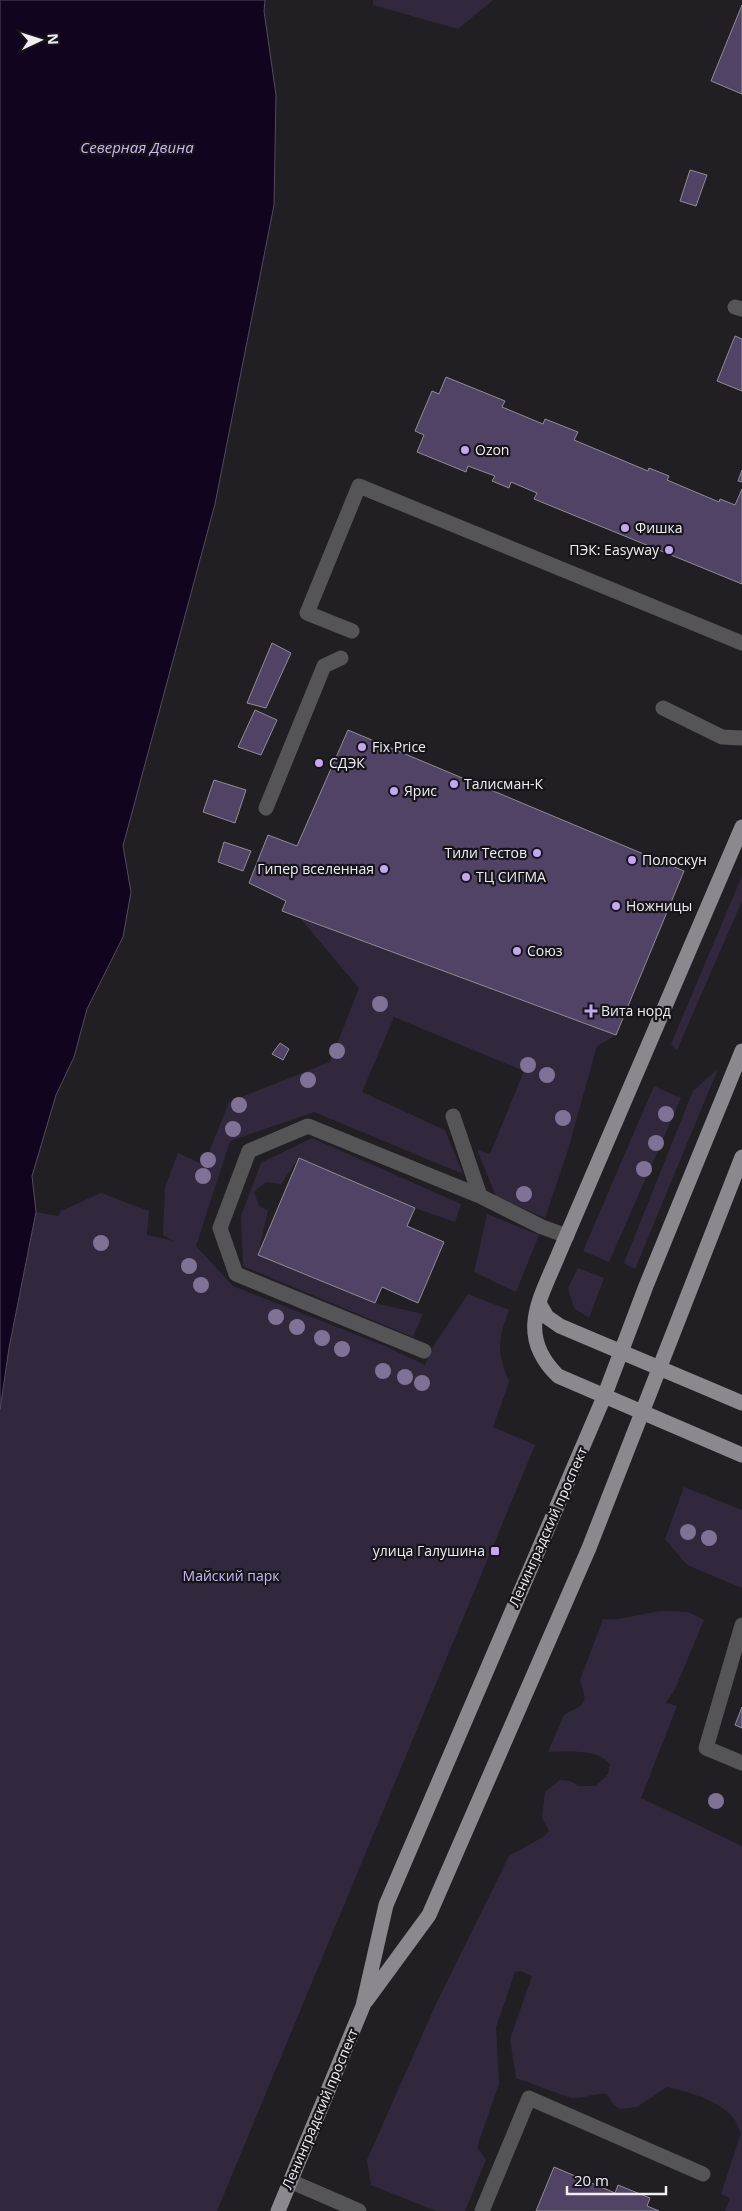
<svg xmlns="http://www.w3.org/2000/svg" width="742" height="2211" viewBox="0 0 742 2211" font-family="'Open Sans',sans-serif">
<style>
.green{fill:#31283e}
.water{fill:#10041e;stroke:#534a5e}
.building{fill:#514365;stroke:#8f8d94}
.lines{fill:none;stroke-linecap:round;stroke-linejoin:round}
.minor{stroke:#555457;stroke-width:15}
.major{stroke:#8b898f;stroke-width:15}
.tree{fill:#807296}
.poi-dot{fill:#c4a7f1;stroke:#17151b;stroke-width:2}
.labels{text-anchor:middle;stroke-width:4.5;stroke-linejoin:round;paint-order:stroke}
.poi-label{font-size:14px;fill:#f0eef2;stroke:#17151b;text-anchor:start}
.street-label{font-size:14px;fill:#f0eef2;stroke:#17151b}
.park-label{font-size:14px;fill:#ceb6f3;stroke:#17151b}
.water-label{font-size:15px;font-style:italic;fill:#ceb6f2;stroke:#17151b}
</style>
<rect width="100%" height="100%" fill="#211f24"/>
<path class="green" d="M373,0H493L458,29L373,5Z
M742,876V901L677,1050L671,1044Z
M300,918L616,1035L597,1046L567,1153L545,1218L496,1196L477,1150L490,1154L524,1071L394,1017L362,1092L445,1130L463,1174L314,1112L230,1141L196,1246L233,1286L387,1347L425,1365L433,1347L468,1294L509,1310C497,1341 497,1352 509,1382L493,1427L535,1445L217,2211H0V1410L9,1348L36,1212L58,1216L61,1211L101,1193L149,1211L147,1235L174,1241L163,1235L165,1187L178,1153L204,1165L229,1102L330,1062L359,988Z
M718,1069L635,1269L624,1263L693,1091Z
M654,1086L681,1098L609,1262L583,1251Z
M312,1138L461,1204L455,1222L415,1208L299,1158L281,1184L266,1182L254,1192L259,1206L268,1211L258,1255L375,1303L423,1314L413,1337L243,1266L241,1216L261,1163Z
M487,1214L539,1235L516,1292L474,1272Z
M578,1268L604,1278L589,1318L574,1308L568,1288Z
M684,1487L742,1510V1588L687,1565L665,1539Z
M664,1611L688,1612L704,1620L675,1689L666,1703L677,1706L641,1798L742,1846V2211H725L730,2198L721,2194L741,2133C738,2127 736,2120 732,2116C716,2099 688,2092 667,2087L637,2107L620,2109L612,2103L607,2094C595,2092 585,2099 571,2098L516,2078L510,2039L532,1976L521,1971L515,1972L496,2027L499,2084L477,2147L486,2160L465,2211H436L371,2185L367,2160L436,2004L509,1856L543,1837L549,1831L542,1818L545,1792L560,1780L570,1781L578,1786H596L608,1774L610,1765C599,1748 566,1752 548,1752L564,1715C585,1703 589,1706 580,1680L603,1619C618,1622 646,1612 664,1611Z"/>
<path class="water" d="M0,0H265L264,11L276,95L274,205L215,504L123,846L131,892L123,937L87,1009L74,1057L56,1095L32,1176L36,1212L9,1348L0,1410Z"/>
<path class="building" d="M742,5V94L711,81Z
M690,170L707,175L696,206L680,201Z
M735,336L742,339V391L717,381Z
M446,377L505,401L502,407L543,424L545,419L578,432L574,440L648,471L649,468L669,476L667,480L719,502L720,499L735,505L742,489V584L534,499L537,493L511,482L509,488L492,481L495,476L468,466L466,472L417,452L424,435L415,431L432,391L439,394Z
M742,470V482L738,481Z
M272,643L291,653L266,708L247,703Z
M255,710L277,720L261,755L238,747Z
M348,730L684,871L616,1035L282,911L286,901L249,883L268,835L297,846Z
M214,780L246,790L235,823L203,812Z
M224,842L251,851L243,871L218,862Z
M280,1043L289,1049L283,1060L272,1054Z
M299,1158L415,1208L407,1226L444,1242L418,1303L382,1287L375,1303L258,1255Z
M742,1707V1728L735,1725Z
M554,2167L615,2193L618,2185L650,2198L647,2206L659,2211H536Z"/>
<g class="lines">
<path class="minor" d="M735,307L742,309
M352,631L307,613L359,486L742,643
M663,708L722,737L742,738
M266,808L324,666L341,658
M453,1116L480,1196
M424,1351L236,1274L220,1228L249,1151L308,1126L480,1196L542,1227L567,1236
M742,1625L706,1748L742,1763
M290,2181L359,2211
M482,2211L529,2098L703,2174"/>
<path class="major" d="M742,827L560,1251C541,1298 515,1334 558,1376L742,1455
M539,1303L547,1317L560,1326L742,1403
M366,2001L429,1915L589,1548L742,1157
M278,2211L363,2006L386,1905L604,1397L646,1286L742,1051"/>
</g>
<g class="tree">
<circle cx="380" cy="1004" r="8"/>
<circle cx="337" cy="1051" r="8"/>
<circle cx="528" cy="1065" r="8"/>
<circle cx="547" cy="1075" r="8"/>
<circle cx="308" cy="1080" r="8"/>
<circle cx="239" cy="1105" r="8"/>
<circle cx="666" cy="1114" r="8"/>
<circle cx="563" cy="1118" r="8"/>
<circle cx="233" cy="1129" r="8"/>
<circle cx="656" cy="1143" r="8"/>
<circle cx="208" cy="1160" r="8"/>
<circle cx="644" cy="1169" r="8"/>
<circle cx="203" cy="1176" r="8"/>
<circle cx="524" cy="1194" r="8"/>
<circle cx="101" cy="1243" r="8"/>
<circle cx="189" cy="1266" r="8"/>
<circle cx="201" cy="1285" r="8"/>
<circle cx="276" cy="1317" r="8"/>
<circle cx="297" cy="1327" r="8"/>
<circle cx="322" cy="1338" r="8"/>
<circle cx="342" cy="1349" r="8"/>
<circle cx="383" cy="1371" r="8"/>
<circle cx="405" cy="1377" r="8"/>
<circle cx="422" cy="1383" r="8"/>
<circle cx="688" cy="1532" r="8"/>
<circle cx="709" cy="1538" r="8"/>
<circle cx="716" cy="1801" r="8"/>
</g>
<g class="poi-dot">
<circle cx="465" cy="450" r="5"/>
<circle cx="625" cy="528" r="5"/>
<circle cx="669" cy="550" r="5"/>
<circle cx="362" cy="747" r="5"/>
<circle cx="319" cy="763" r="5"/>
<circle cx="454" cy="784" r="5"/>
<circle cx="394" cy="791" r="5"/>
<circle cx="537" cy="853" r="5"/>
<circle cx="632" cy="860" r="5"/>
<circle cx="384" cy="869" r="5"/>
<circle cx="466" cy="877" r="5"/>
<circle cx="616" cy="906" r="5"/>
<circle cx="517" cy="951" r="5"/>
<path d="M588.5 1003.5h5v5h5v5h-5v5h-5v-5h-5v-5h5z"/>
<rect x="490" y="1546" width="10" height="10" rx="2.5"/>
</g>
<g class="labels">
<g class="poi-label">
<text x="475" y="455">Ozon</text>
<text x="635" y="533">Фишка</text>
<text x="659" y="555" text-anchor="end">ПЭК: Easyway</text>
<text x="372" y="752">Fix Price</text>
<text x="329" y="768">СДЭК</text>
<text x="464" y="789">Талисман-К</text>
<text x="404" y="796">Ярис</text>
<text x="527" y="858" text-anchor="end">Тили Тестов</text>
<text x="642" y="865">Полоскун</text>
<text x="374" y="874" text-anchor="end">Гипер вселенная</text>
<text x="476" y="882">ТЦ СИГМА</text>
<text x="626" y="911">Ножницы</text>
<text x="527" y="956">Союз</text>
<text x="601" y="1016">Вита норд</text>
<text x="485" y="1556" text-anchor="end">улица Галушина</text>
</g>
<g class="street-label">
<text transform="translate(548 1527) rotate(-66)" y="5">Ленинградский проспект</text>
<text transform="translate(320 2109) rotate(-67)" y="5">Ленинградский проспект</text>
</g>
<g class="park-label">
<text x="231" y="1581">Майский парк</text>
</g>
<g class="water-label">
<text x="137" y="153">Северная Двина</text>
</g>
</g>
<g transform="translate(40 40) rotate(86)" stroke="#17151b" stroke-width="4" paint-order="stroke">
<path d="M0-4L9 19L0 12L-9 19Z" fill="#f0eef2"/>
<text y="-8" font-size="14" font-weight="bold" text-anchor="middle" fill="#f0eef2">N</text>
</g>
<path d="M567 2186v8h99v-8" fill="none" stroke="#f0eef2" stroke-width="2.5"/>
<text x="574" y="2186" font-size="15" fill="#f0eef2" stroke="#17151b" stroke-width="4" paint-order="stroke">20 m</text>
</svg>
